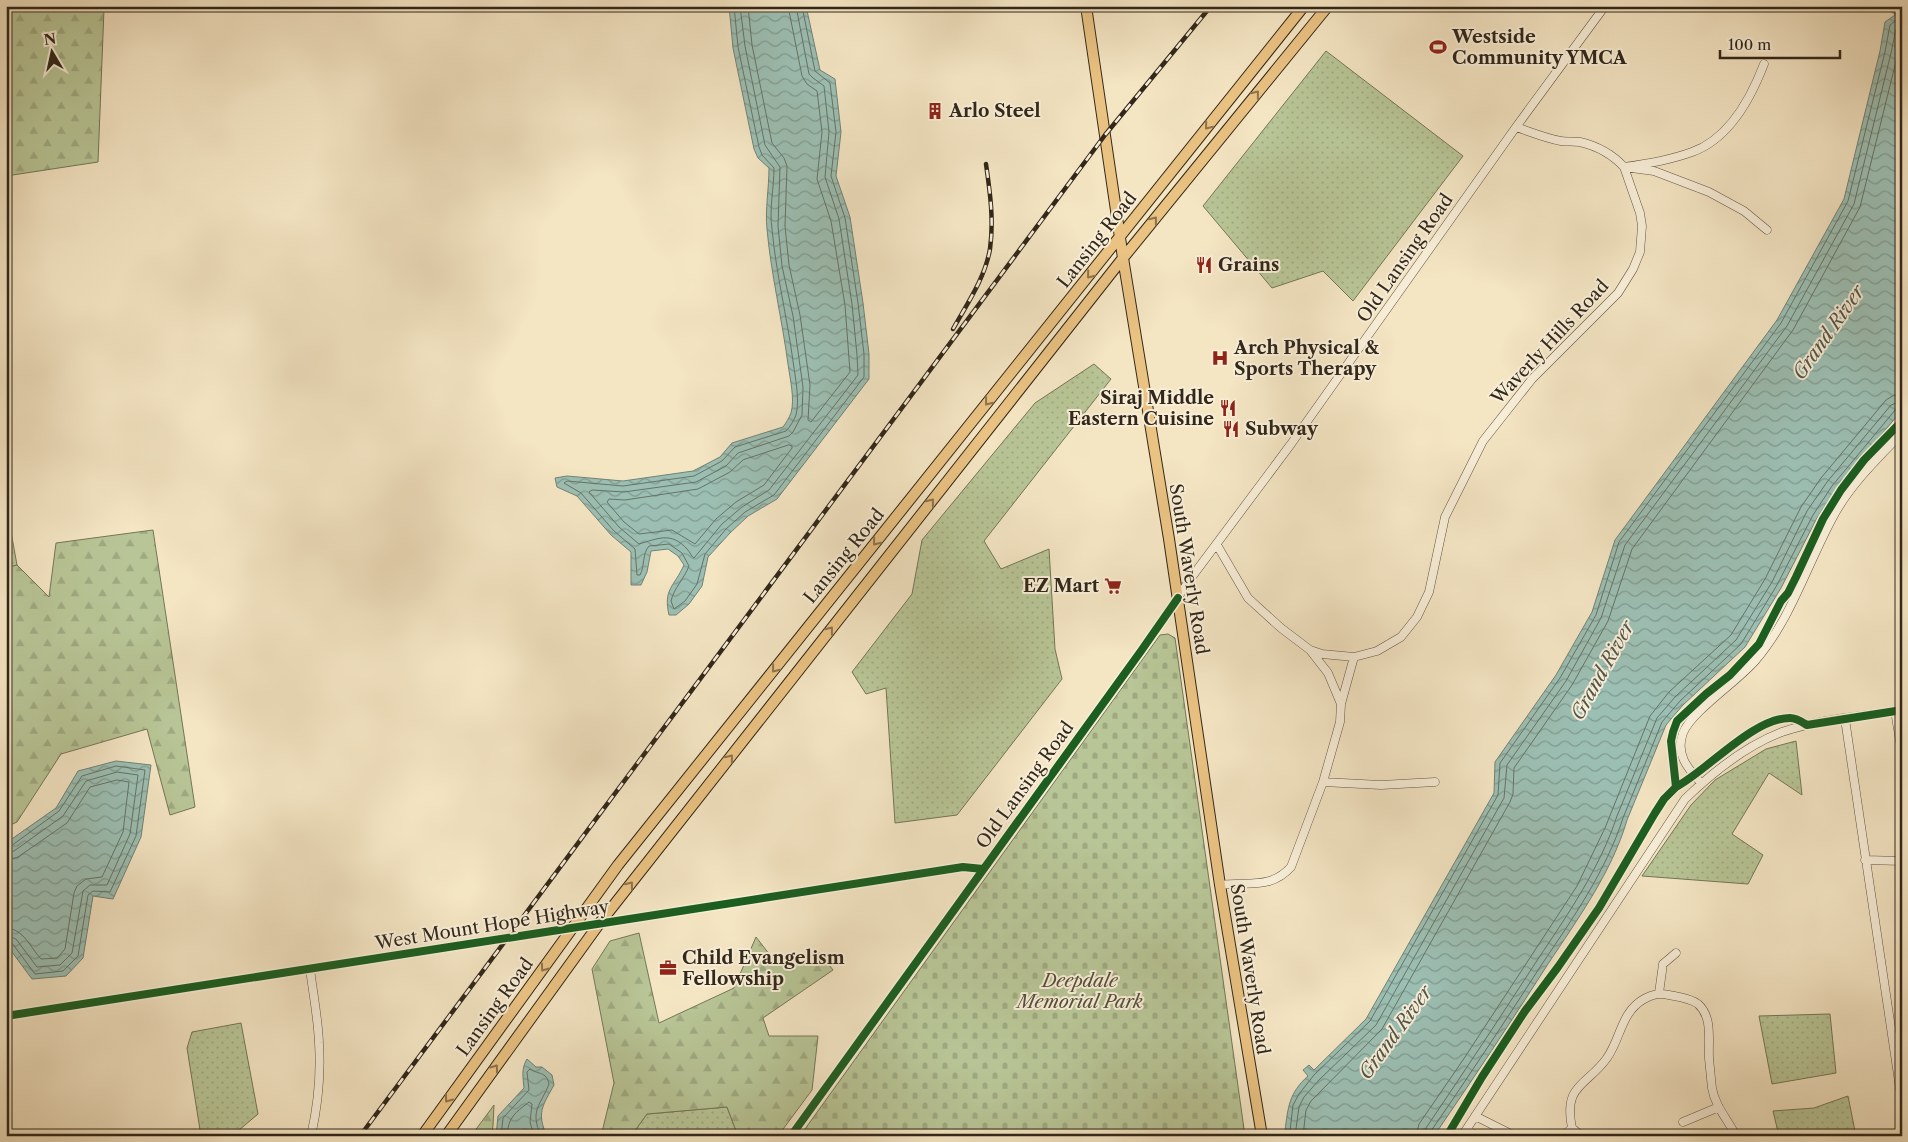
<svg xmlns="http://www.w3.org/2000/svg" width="1908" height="1142" viewBox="0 0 1908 1142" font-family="'Libre Caslon Text',serif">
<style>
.grass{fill:url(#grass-dots);stroke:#747658}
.forest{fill:url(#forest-firs);stroke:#747658}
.cemetery{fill:url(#cemetery-stones);stroke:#747658}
.water{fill:url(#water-waves);stroke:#718276}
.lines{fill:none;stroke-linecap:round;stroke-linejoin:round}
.shore{stroke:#667366;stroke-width:1}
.stream{stroke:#718276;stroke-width:2.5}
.minor-casing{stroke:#625644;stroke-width:9}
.major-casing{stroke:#31271a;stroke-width:12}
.minor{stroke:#f8eed8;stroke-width:8}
.major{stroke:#eac282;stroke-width:10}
.rail-casing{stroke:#31271a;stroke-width:4.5}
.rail{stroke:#f8eed8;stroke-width:2.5;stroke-dasharray:8;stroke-linecap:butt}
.cycleway-casing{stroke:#f8eed8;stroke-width:11}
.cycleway{stroke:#1b5e20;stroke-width:8}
.oneway{stroke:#8e744e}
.labels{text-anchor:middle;stroke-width:4;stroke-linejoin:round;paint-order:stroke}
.poi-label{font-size:18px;font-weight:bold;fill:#31271a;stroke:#f8eed8;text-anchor:start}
.street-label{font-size:18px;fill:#31271a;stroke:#f8eed8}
.park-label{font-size:18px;font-style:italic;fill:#534e39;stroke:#f8eed8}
.water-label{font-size:19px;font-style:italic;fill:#515548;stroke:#f8eed8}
</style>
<defs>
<pattern id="grass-dots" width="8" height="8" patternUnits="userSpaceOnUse" patternTransform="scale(1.25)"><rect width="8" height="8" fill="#b8c596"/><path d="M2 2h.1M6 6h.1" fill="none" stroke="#9fa981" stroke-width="1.8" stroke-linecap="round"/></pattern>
<pattern id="forest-firs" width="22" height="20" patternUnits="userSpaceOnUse" patternTransform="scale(1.25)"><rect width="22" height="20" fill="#b8c596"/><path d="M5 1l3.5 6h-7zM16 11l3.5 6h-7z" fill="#9fa981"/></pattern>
<pattern id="cemetery-stones" width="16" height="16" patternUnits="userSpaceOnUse" patternTransform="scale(1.25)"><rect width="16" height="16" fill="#b8c596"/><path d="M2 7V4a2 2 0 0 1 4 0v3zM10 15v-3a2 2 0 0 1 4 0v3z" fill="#9fa981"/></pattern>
<pattern id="water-waves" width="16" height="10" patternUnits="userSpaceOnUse" patternTransform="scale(1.25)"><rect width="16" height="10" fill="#9cbfb3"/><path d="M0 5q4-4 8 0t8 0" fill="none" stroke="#809b91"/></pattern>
</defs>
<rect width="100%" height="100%" fill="#f4e5c3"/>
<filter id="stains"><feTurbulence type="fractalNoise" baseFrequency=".004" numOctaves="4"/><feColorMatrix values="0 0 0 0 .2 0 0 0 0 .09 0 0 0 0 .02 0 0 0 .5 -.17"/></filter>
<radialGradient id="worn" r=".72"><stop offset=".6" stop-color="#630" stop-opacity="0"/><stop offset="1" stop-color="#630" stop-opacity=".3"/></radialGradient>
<path class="grass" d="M1326,51L1463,156L1353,301L1323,271L1272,288L1203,206Z
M1094,364L1111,379L984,541L1001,569L1049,549L1055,649L1062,679L957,815L895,823L886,688L866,694L852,672L912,594L922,540L1035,403Z
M6,504L17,565L6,568Z
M1796,741L1802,795L1769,773L1732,834L1763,855L1748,884L1642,876L1691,805L1715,780L1766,749Z
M1830,1014L1836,1073L1772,1084L1759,1016Z
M241,1023L258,1114L232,1136H201L187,1048L192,1032Z
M1848,1096L1856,1136H1785L1778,1132L1773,1111L1814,1108Z
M727,1107L738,1136H631L647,1114Z"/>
<path class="forest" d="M6,6H111L104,9L98,162L6,176Z
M153,530L195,807L170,815L147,729L61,754L17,822L6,827V568L17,565L49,597L56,543Z
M639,933L659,1023L734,988L756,937L773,959L820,953L833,970L763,1018L769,1036H818L812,1090L778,1136H738L727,1107L647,1114L631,1136H601L614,1083L592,969L610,941Z
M494,1105L493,1126L491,1136H471Z"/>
<path class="cemetery" d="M1168,634L1175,638L1245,1136H800L1160,635Z"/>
<path class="water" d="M729,6H806L820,70L835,79L841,132L836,176L850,217L863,303L869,354V379L777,499L748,516L730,533L708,557L702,586L689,604L676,615H669C663,589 674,587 684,565L678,556L668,549L651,551L647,572L641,585H631V552L611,535L577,496L557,487L555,478L567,476L623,481L693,471L720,457L732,443L783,427C786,423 789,418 791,413C795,399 790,379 788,364C782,319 771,274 767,229C765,209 769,189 769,168L758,158L754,149L733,48Z
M1902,10V410L1836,489L1817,518L1781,588L1745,647L1683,705L1666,725L1627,820C1612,872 1577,920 1548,964C1511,1022 1473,1079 1434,1136H1278L1285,1131C1288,1107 1289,1093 1308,1076L1303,1070L1309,1065L1314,1070L1366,1019L1494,793L1495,762L1556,675L1592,612L1615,540L1777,320L1844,199L1880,51L1885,22Z
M116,761L151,765L141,837L113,899L93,896L83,958L66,976L32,979L6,944V843L56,808L78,771Z
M527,1059L536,1067H542L552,1075L554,1085C543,1105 536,1113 547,1136H496L498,1116L524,1088C523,1077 521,1069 527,1059Z"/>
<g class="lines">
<path class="shore" d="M734,6L738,47L759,147L762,155L774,168C774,188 769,209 772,229C776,273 787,317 793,361C795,376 800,400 796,415C794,420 790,427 786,431L735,447L722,461L694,476L623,486L567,481L564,483L581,493L614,531L635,549L637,575H640C645,566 642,554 649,546L669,544L682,553L689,566C684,579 674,588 671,601L674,609L685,601L697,584L705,554L726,529L745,512L774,495L864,377V354L858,303L845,218L831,176L836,132L830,83L815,71L802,6
M740,6L745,46L765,145L780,167L778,226L782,266L793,316L803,387L802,415L793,432L789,436L738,453L726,466L696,482L624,492L592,490L589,492L619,527L639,544C657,539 671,531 687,549C690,552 691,556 694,558L722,524L742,507L769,490L858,375L857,355L852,304L839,219L825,177L829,132L824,86L813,78L809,74L796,6
M748,6L752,45L772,143L784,158L787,166L785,226L789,265L800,315L810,385L808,420L811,422L850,372L845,305L831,221L817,179L822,132L817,91L807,84L802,76L788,6
M789,445L792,446V448L764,485L736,502L716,519L695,544L672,530L639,534L624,522L607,502L609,499L625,500L698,489L730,472L743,460Z
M6,847L11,846L59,811L82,776L116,766L145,770L136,836L110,892L93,891L88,895L78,956L63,971L35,974L12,943L6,942
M6,853L14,851L63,816L86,781L117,772L138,775L130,834L107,885H90L83,891L72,953L60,965L37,967L16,939L6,935
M6,861L18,857L67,823L90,787L117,780L129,782L123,832L102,877L86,879L77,886L74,893L65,949L57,958L41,959C30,947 24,929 6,928
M501,1136L503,1118L529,1090L527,1072L530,1069C539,1075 546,1071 549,1084C541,1105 529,1110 541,1136
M507,1136C508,1117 515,1113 529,1102L532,1104L530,1122L534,1136
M1287,1136L1290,1131L1293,1105L1299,1094L1314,1075L1370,1021L1498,795L1500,763L1560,678L1596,615L1619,542L1781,323L1848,201L1885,52L1890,25L1902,16
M1295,1136L1299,1107L1304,1097L1319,1080L1376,1025L1504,798L1507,765L1566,681L1601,618L1625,545L1787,326L1854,204L1891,53L1896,29L1902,24
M1303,1136L1306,1110L1311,1101L1382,1029L1510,802L1513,794L1514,768L1572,685L1608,621L1632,549L1793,330L1860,207L1902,37
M1416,1136L1419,1124L1463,1060L1577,886L1605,828L1650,716L1669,692L1731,635L1765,579L1801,507L1821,478L1886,400L1894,395L1902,394
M1424,1136L1426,1128C1464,1072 1501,1016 1538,959C1568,914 1600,868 1617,816L1657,718L1675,697L1736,640L1772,582L1807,511L1827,482L1891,405L1902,401
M1430,1136L1431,1131C1469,1076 1506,1020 1542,964C1573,918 1606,871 1623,818L1662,722L1680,701L1741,644L1777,585L1813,515L1832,486L1896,409L1902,407"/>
<path class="stream" d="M1880,6L1902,16"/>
<g class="minor-casing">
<path id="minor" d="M1516,127C1531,132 1545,138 1561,141C1567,142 1574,141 1580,142C1597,146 1613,155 1624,167L1654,171L1709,192L1744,211L1767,230
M1217,545L1248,598L1281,628L1310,650L1322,654L1354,657L1377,651L1401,637L1417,617L1429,592L1445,517L1483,441L1532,379L1618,293L1633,269L1640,252L1642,226L1640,213L1624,167C1647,164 1670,160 1692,152C1729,139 1751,98 1764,64
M1310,650L1328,673L1341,704
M1895,711L1902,753
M1845,719L1902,1102
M1323,782L1381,785L1435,782
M1701,783C1688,769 1675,754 1683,733C1691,712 1738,681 1755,661C1792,618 1807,564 1834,515C1851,484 1877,459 1902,433
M1865,860L1902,861
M1220,885C1248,881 1270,890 1291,867L1323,782L1340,722L1341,704L1354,657
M310,969C313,993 318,1018 319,1043C321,1074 318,1105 311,1136
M1659,993L1663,964L1676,953
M6,1016L963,867L983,869
M1475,1116L1515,1136
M1683,1122L1719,1107
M1466,1130L1478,1136
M791,1136L1141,651L1191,578L1291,444L1516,127L1605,6
M1462,1136L1685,799C1713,772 1745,746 1782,732C1820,719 1862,716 1902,710
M1563,1136L1572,1128
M1582,1136L1572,1128C1563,1084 1587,1086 1607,1058C1621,1038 1621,1012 1644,999C1653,994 1659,993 1669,995C1679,997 1690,998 1698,1004C1713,1017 1708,1041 1709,1058C1710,1068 1711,1079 1712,1088C1715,1106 1728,1120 1736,1136"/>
</g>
<g class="major-casing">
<path id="major" d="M1086,6L1123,258L1169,539L1220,885L1262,1136
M422,1136L618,865L1304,6
M446,1136L599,924L1123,258L1328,6"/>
</g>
<use href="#minor" class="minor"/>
<use href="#major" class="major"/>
<g class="rail-casing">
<path id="rail" d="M953,329C967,304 985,278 990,249C994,220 990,192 986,164
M360,1136L1105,135L1211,6"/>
</g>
<use href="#rail" class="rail"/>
<g class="cycleway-casing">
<path id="cycleway" d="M1676,787C1708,770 1753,718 1790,718C1797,718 1802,722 1807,725L1902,710
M6,1016L963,867L983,869
M791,1136L1141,651L1178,598
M1447,1136L1482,1077L1525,1011L1558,967L1599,908L1655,813L1664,799L1676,787L1671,741L1673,732L1677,721L1706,694L1730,675L1759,644L1781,601L1788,593L1796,577L1823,519L1841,490L1864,460L1902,421"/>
</g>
<use href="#cycleway" class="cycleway"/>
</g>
<defs><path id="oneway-chevron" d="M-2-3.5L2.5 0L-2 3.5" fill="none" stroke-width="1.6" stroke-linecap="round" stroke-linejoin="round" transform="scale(1.25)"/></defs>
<g class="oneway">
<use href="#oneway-chevron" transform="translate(1256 94) rotate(-51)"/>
<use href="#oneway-chevron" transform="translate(1208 126) rotate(129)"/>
<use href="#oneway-chevron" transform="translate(1154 220) rotate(-51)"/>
<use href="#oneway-chevron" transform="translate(1090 275) rotate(129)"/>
<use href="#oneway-chevron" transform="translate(988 402) rotate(129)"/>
<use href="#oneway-chevron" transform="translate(931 502) rotate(-52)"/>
<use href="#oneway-chevron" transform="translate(876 542) rotate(129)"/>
<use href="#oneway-chevron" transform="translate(830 630) rotate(-52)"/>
<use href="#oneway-chevron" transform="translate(775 669) rotate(129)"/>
<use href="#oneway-chevron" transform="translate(730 758) rotate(-52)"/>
<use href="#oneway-chevron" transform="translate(630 885) rotate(-52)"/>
<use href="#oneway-chevron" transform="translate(544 968) rotate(126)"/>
<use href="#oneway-chevron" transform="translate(495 1068) rotate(-54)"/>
<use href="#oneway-chevron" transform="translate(448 1099) rotate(126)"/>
</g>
<defs>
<g id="stadium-bare" transform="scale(1.35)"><path d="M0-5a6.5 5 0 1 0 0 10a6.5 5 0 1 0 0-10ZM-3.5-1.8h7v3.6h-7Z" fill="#8f2418" stroke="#f8eed8" stroke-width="2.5" paint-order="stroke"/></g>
<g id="building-bare" transform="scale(1.35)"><path d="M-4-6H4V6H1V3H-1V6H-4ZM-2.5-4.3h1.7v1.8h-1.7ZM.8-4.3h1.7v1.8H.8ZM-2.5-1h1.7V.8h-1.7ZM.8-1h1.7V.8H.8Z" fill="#8f2418" stroke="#f8eed8" stroke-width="2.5" paint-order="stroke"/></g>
<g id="restaurant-bare" transform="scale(1.35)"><path d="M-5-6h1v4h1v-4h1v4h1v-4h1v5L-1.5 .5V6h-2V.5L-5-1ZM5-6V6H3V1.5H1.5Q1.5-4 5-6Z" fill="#8f2418" stroke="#f8eed8" stroke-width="2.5" paint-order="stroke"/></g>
<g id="hospital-bare" transform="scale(1.35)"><path d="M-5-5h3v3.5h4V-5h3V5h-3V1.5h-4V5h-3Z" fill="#8f2418" stroke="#f8eed8" stroke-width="2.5" paint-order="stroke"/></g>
<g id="supermarket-bare" transform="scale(1.35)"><path d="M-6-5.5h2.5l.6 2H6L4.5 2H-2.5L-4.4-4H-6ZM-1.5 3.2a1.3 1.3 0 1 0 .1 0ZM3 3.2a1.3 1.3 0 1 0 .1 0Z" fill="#8f2418" stroke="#f8eed8" stroke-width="2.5" paint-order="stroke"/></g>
<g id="office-bare" transform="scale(1.35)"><path d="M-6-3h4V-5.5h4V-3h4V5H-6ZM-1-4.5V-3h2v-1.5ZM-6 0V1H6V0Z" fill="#8f2418" stroke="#f8eed8" stroke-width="2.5" paint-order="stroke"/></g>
</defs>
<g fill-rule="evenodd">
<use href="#stadium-bare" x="1438" y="47"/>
<use href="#building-bare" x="935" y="111"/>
<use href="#restaurant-bare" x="1204" y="265"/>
<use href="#hospital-bare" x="1220" y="358"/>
<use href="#restaurant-bare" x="1228" y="408"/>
<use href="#restaurant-bare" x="1231" y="429"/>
<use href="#supermarket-bare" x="1113" y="586"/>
<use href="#office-bare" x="668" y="968"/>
</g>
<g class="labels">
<g class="poi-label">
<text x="1452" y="43">Westside<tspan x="1452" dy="21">Community YMCA</tspan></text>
<text x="949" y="117">Arlo Steel</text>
<text x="1218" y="271">Grains</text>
<text x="1234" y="354">Arch Physical &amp;<tspan x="1234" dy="21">Sports Therapy</tspan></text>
<text x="1214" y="404" text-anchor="end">Siraj Middle<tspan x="1214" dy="21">Eastern Cuisine</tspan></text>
<text x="1245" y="435">Subway</text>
<text x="1099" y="592" text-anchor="end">EZ Mart</text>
<text x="682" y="964">Child Evangelism<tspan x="682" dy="21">Fellowship</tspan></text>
</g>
<g class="street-label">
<text transform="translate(1097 240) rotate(-52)" y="6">Lansing Road</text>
<text transform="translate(1405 258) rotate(-55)" y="6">Old Lansing Road</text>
<text transform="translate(1550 342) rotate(-47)" y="6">Waverly Hills Road</text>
<text transform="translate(844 556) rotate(-51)" y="6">Lansing Road</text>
<text transform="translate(1189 569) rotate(81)" y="6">South Waverly Road</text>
<text transform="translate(1025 785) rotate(-54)" y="6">Old Lansing Road</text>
<text transform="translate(492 925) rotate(-9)" y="6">West Mount Hope Highway</text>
<text transform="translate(1250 969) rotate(81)" y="6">South Waverly Road</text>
<text transform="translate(495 1007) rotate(-54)" y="6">Lansing Road</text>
</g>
<g class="park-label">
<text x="1080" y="987">Deepdale<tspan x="1080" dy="21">Memorial Park</tspan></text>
</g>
<g class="water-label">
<text transform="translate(1828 332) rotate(-55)" y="7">Grand River</text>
<text transform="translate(1602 670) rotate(-61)" y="7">Grand River</text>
<text transform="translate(1395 1032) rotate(-54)" y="7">Grand River</text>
</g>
</g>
<rect width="1908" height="1142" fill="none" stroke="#f4e5c3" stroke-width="25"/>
<rect x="8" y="8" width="1893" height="1127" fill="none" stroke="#31271a" stroke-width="2.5"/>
<rect x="12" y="12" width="1883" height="1117" fill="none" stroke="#31271a"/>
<g transform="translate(52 52) rotate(351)" stroke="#f8eed8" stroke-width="4" paint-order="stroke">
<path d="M0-4L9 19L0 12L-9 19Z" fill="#31271a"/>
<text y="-8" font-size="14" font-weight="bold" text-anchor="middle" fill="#31271a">N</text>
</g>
<path d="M1720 50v8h120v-8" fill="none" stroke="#31271a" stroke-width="2.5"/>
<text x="1728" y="50" font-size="15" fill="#31271a" stroke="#f8eed8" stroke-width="4" paint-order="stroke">100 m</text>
<rect width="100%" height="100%" filter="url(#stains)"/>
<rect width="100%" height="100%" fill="url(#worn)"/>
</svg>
